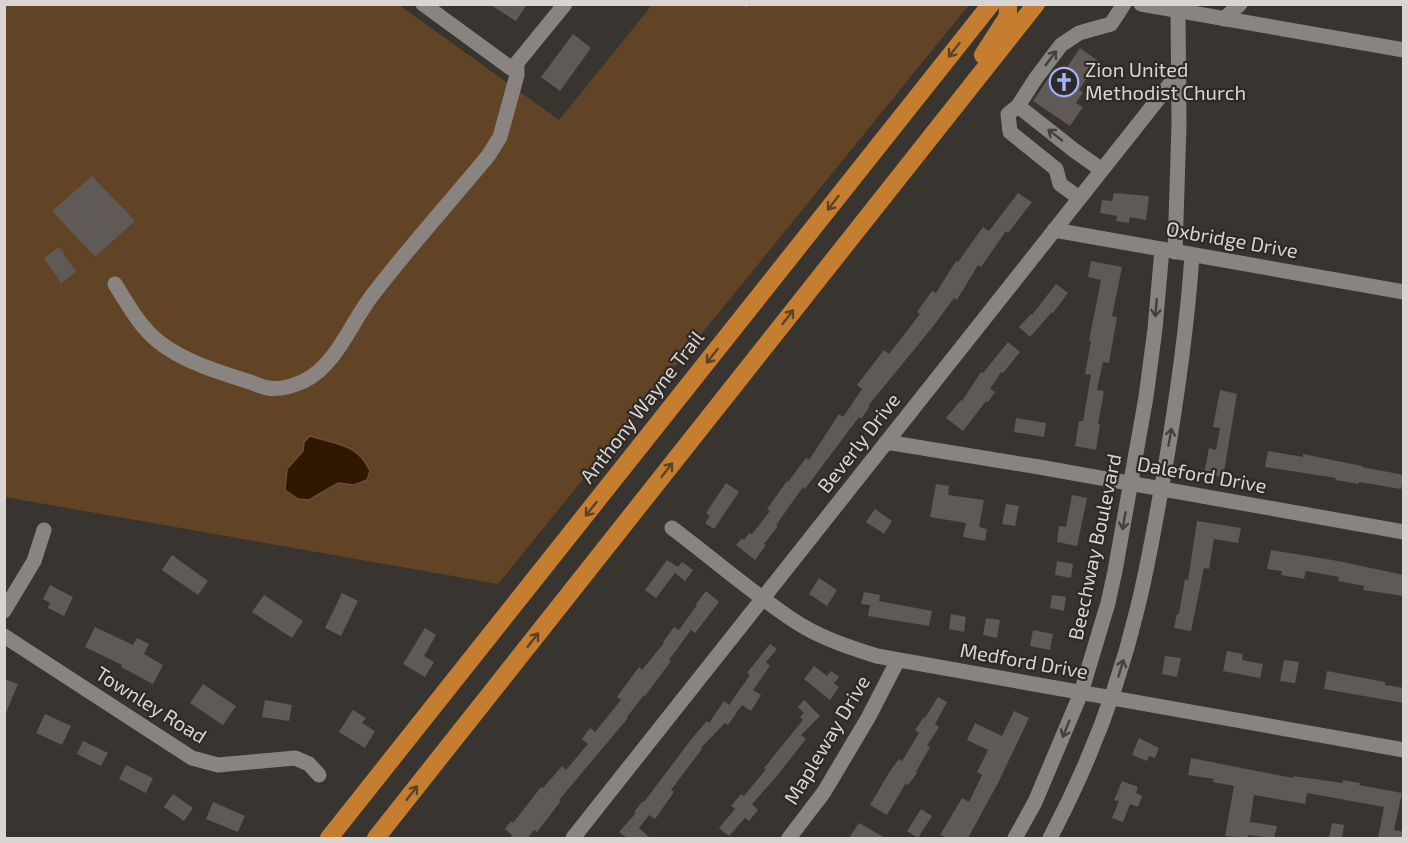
<svg xmlns="http://www.w3.org/2000/svg" width="1408" height="843" viewBox="0 0 1408 843" font-family="'Exo 2',sans-serif">
<style>
.green{fill:#614326}
.water{fill:#311700;stroke:#63503f;stroke-width:1.5}
.building{fill:#5f5a56}
.lines{fill:none;stroke-linecap:round;stroke-linejoin:round}
.path{stroke:#898582;stroke-width:2;stroke-dasharray:3 4.5;stroke-linecap:butt}
.minor{stroke:#898480;stroke-width:15}
.highway{stroke:#c57d30;stroke-width:18}
.oneway{stroke:#5b4329}
.oneway2{stroke:#45403c}
.labels{text-anchor:middle;stroke-width:4.5;stroke-linejoin:round;paint-order:stroke}
.poi-label{font-size:20px;fill:#d8d5d3;stroke:#2e2a26;text-anchor:start}
.street-label{font-size:20px;fill:#d8d5d3;stroke:#2e2a26}
</style>
<rect width="100%" height="100%" fill="#383430"/>
<path class="green" d="M4,5H399L559,120L652,5H969L498,584L5,497Z"/>
<path class="water" d="M310,436C336,444 358,444 370,471L367,480L354,485L338,483L309,500L298,499L285,490L287,469L303,451L304,442Z"/>
<path class="building" d="M489,4H527L516,21Z
M573,34L591,48L560,91L541,77Z
M1080,48L1098,61L1079,90L1083,92L1076,103L1083,107L1070,126L1033,101L1054,70L1062,75Z
M92,176L135,221L95,257L52,211Z
M1018,193L1032,202L1008,233L1006,231L981,267L978,265L957,300L954,298L935,324L868,406H870L861,419L859,417L805,489L803,487L776,525L778,526L764,544L766,545L755,560L736,545L742,538L744,540L749,533L752,534L770,511L767,509L787,481L788,482L806,458L809,460L839,414L843,417L862,389L857,385L884,350L889,354L920,314L917,312L932,291L936,293L956,261L958,262L983,227L989,231Z
M1114,193L1149,196L1146,220L1130,217L1129,223L1116,221L1117,216L1100,213L1102,200L1112,201Z
M59,247L76,272L61,283L44,258Z
M1091,261L1122,267L1112,316L1117,317L1109,363L1103,362L1097,390L1104,391L1098,424H1100L1096,450L1075,446L1079,421H1083L1091,375L1085,374L1091,341H1089L1101,280L1088,277Z
M1056,284L1068,293L1053,313L1052,312L1030,337L1019,327L1031,314L1032,315Z
M1008,342L1020,352L1003,373L1001,372L990,389L995,392L988,402L986,401L963,431L946,418L961,400L962,401L981,372L983,373Z
M1220,390L1237,394L1223,477L1204,474L1209,448L1216,450L1220,428L1213,427Z
M1016,418L1046,423L1044,437L1014,432Z
M1268,451L1303,457V454L1362,466V467L1404,475L1401,489L1359,482V484L1335,480L1336,478L1265,467Z
M726,483L739,492L714,529L705,523L710,516L706,513Z
M936,484L949,486L948,495L984,500L979,527L987,529L985,541L963,537L966,523L930,517Z
M1072,495L1087,498L1077,546L1057,542L1059,526L1066,527Z
M1006,504L1019,506L1015,526L1002,524Z
M875,509L892,521L884,534L866,522Z
M1197,521L1241,528L1238,543L1214,539L1209,569L1204,568L1191,631L1174,628L1177,614H1179L1185,579L1188,580Z
M1271,550L1338,561L1404,575V596L1363,590L1364,586L1338,581L1339,577L1306,571L1304,579L1281,575L1282,571L1267,569Z
M172,555L208,581L198,595L162,570Z
M667,560L678,567L682,562L693,570L685,581L675,573L656,598L645,590Z
M1057,561L1073,564L1071,578L1055,575Z
M819,578L837,590L827,606L809,594Z
M50,585L73,597L64,616L48,608L50,603L43,599Z
M706,591L719,602L695,633L691,630L669,660L671,661L645,696L644,695L627,717L628,718L559,800L561,801L537,832L534,830L528,838H510L512,835L505,829L511,821L513,823L541,787L543,788L562,766L566,770L588,744L582,739L590,728L595,732L621,700L617,697L639,667L642,670L664,643L663,642L674,627L679,630L697,605L696,604Z
M864,592L880,595L879,601L932,611L929,626L868,616L870,605L861,604Z
M342,593L358,601L341,636L325,628Z
M264,595L303,621L292,638L252,612Z
M1052,595L1066,597L1064,611L1050,608Z
M951,614L966,617L964,632L949,629Z
M986,618L1000,620L997,638L983,635Z
M95,627L133,645L137,638L149,644L144,654L163,665L153,684L121,667L122,665L85,647Z
M425,628L436,635L424,656L434,662L425,677L403,664Z
M1033,630L1053,634L1050,650L1030,646Z
M770,644L777,649L766,662L770,666L753,690L761,695L751,711L742,705L728,725L725,723L701,748L702,749L671,790L674,792L655,819L649,815L639,828L650,838H627L619,832L636,813L634,812L643,801L644,802L693,737L707,721L709,723L724,701L729,705L750,675L747,673Z
M1227,651L1243,654L1242,660L1263,664L1260,678L1223,671Z
M1165,656L1181,658L1177,677L1162,674Z
M1284,660L1299,662L1295,683L1280,681Z
M814,666L827,676L831,671L839,677L834,683L839,687L830,700L804,679Z
M1327,671L1385,682V685L1404,688V703L1324,689Z
M4,679L18,684L5,715H4Z
M203,684L236,706L223,725L190,703Z
M938,697L947,702L935,724L939,727L927,746L930,747L916,772L917,773L908,785L906,783L887,815L870,805L890,771L899,759L902,761L919,733L915,730L924,717L925,718Z
M265,700L292,705L289,721L262,717Z
M804,700L820,716L801,735L806,739L776,777L752,804L758,810L749,821L745,818L729,836L719,828L735,809L731,806L741,794L744,796L766,769L764,768L803,720L800,717L804,713L798,707Z
M353,710L366,718L362,723L375,731L365,748L339,732Z
M1014,711L1029,718L998,783L968,838H947L940,835L962,798L969,802L982,775L977,772L988,750L967,740L975,723L1002,736Z
M45,714L71,726L62,745L36,733Z
M1139,738L1159,748L1155,758L1149,756L1147,761L1132,755Z
M83,741L108,753L101,766L77,754Z
M1191,758L1293,778V776L1343,783V780L1360,783L1359,785L1402,793L1394,830L1404,832V838H1378L1384,807L1307,793L1305,804L1254,795L1250,822L1277,826L1274,838L1248,835V838L1225,836L1234,786L1213,782L1214,779L1188,775Z
M126,765L153,778L146,793L119,779Z
M1122,781L1138,787L1136,793L1142,796L1138,807L1130,804L1123,822L1112,818L1119,801L1114,800Z
M173,794L193,808L184,821L164,807Z
M213,802L245,816L238,832L206,819Z
M921,809L932,816L918,838L907,831Z
M859,823L885,838H849Z
M1332,823L1344,825L1342,838H1329Z"/>
<g class="lines">
<path class="path" d="M745,6L751,4"/>
<path class="minor" d="M423,4L512,69L565,4
M1141,4L1404,50
M1224,19L1240,4
M1018,106L1036,78L1061,45L1079,33L1111,24L1124,4
M1079,198L1060,184L1056,169L1010,132L1008,114L1018,106L1075,151L1102,170
M1054,230L1404,292
M1175,252L1179,125L1178,11
M115,284C128,305 140,327 159,342C183,361 218,372 247,381C254,383 261,387 268,388C280,390 293,386 304,381C337,365 352,320 374,293C410,246 450,202 488,156L500,137L517,75V63
M886,442L1039,467L1404,532
M672,528C712,558 751,592 793,620C818,637 848,647 877,656L1404,750
M4,611L34,561L44,530
M4,636L192,758L218,765L295,758L309,764L319,775
M573,838L1178,74
M789,838L824,792L868,718L898,660
M1015,838L1035,802L1081,693L1108,603L1115,571L1146,397L1155,329L1162,249
M1050,838C1088,766 1118,689 1137,610C1148,567 1155,523 1163,480C1176,405 1187,331 1192,255"/>
<path class="highway" d="M983,55L1008,16V4
M329,838L991,4
M376,838L1036,4"/>
</g>
<defs><path id="oneway-shaft" d="M-6 0H5M1.5-3L5.5 0L1.5 3" fill="none" stroke-width="1.6" stroke-linecap="round" stroke-linejoin="round" transform="scale(1.5)"/></defs>
<g class="oneway">
<use href="#oneway-shaft" transform="translate(954 50) rotate(128)"/>
<use href="#oneway-shaft" transform="translate(833 203) rotate(128)"/>
<use href="#oneway-shaft" transform="translate(788 317) rotate(-52)"/>
<use href="#oneway-shaft" transform="translate(712 356) rotate(128)"/>
<use href="#oneway-shaft" transform="translate(667 470) rotate(-52)"/>
<use href="#oneway-shaft" transform="translate(591 509) rotate(128)"/>
<use href="#oneway-shaft" transform="translate(533 640) rotate(-52)"/>
<use href="#oneway-shaft" transform="translate(412 793) rotate(-52)"/>
</g>
<g class="oneway2">
<use href="#oneway-shaft" transform="translate(1051 58) rotate(-53)"/>
<use href="#oneway-shaft" transform="translate(1055 135) rotate(-142)"/>
<use href="#oneway-shaft" transform="translate(1156 308) rotate(95)"/>
<use href="#oneway-shaft" transform="translate(1170 437) rotate(-80)"/>
<use href="#oneway-shaft" transform="translate(1124 521) rotate(100)"/>
<use href="#oneway-shaft" transform="translate(1121 668) rotate(-73)"/>
<use href="#oneway-shaft" transform="translate(1066 729) rotate(112)"/>
</g>
<defs>
<g id="church-ring" transform="scale(1.5)"><circle r="9.5" fill="#2e2a26" stroke="#a1b2fd" stroke-width="1.5"/><path d="M-1.2-6h2.4v3.5h3.3v2.4h-3.3V6h-2.4V-.1h-3.3v-2.4h3.3Z" fill="#a1b2fd"/></g>
</defs>
<g fill-rule="evenodd">
<use href="#church-ring" x="1064" y="82"/>
</g>
<g class="labels">
<g class="poi-label">
<text x="1085" y="77">Zion United<tspan x="1085" dy="23">Methodist Church</tspan></text>
</g>
<g class="street-label">
<text transform="translate(1232 240) rotate(10)" y="7">Oxbridge Drive</text>
<text transform="translate(642 407) rotate(-52)" y="7">Anthony Wayne Trail</text>
<text transform="translate(859 443) rotate(-52)" y="7">Beverly Drive</text>
<text transform="translate(1202 475) rotate(10)" y="7">Daleford Drive</text>
<text transform="translate(1095 547) rotate(-78)" y="7">Beechway Boulevard</text>
<text transform="translate(1024 661) rotate(10)" y="7">Medford Drive</text>
<text transform="translate(151 705) rotate(32)" y="7">Townley Road</text>
<text transform="translate(827 740) rotate(-59)" y="7">Mapleway Drive</text>
</g>
</g>
<rect width="1408" height="843" fill="none" stroke="#d8d5d3" stroke-width="12"/>
</svg>
